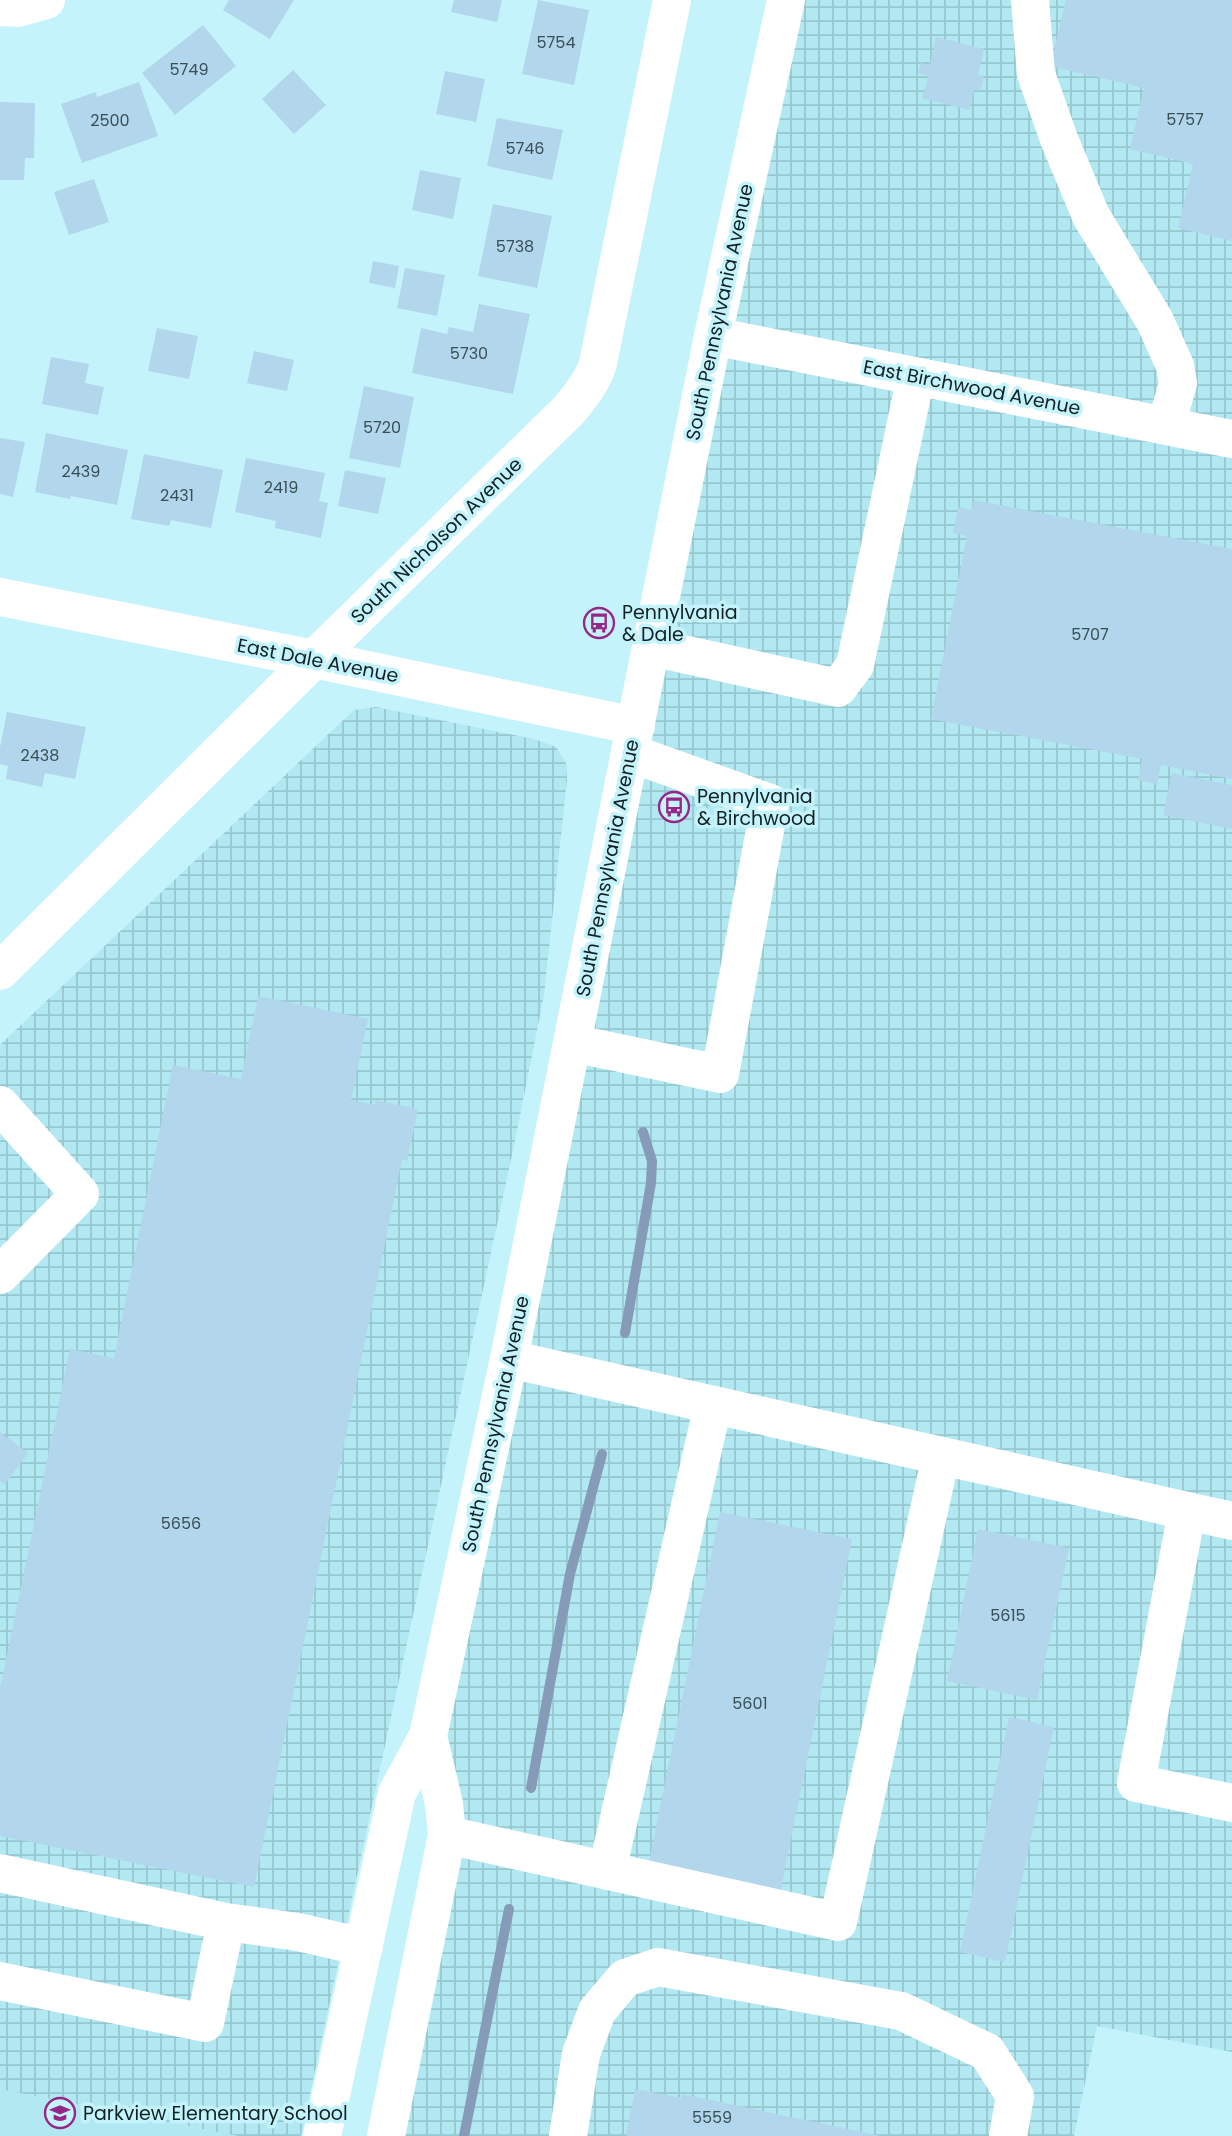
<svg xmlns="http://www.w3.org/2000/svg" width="1232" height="2136" viewBox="0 0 1232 2136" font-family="Poppins,sans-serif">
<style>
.built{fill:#b1e8f2}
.industrial{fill:url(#industrial-grid)}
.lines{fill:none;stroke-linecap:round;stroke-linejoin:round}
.stream{stroke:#859bb7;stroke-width:10}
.building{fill:#b2d6eb}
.minor{stroke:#fff;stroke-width:38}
.major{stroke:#fff;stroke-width:38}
.labels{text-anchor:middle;stroke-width:7;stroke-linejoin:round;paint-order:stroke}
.number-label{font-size:16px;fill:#384f56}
.street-label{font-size:19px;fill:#102225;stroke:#c5f3fb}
.poi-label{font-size:19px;fill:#102225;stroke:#c5f3fb;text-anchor:start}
</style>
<defs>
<pattern id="industrial-grid" width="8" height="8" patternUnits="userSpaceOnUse" patternTransform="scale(1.75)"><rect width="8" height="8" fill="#b1e8f2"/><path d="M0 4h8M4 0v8" fill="none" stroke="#97c7cf"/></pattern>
</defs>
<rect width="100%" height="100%" fill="#c5f3fb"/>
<path class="built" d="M0,2089L238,2136H0Z"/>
<path class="industrial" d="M784,0H1232V2052L1097,2026L1074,2136H379L430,1830L428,1736Z
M376,707L534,739L556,747L566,763L567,780L544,995L515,1141L301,2136H238L0,2089V1045L354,710Z"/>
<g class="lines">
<path class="stream" d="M625,1333L651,1183L652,1161L643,1132
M531,1788L570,1574L602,1454
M464,2136L509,1909"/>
</g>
<path class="building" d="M229,0H294L270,39L223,10Z
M454,0H502L497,22L451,12Z
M538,0L589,10L574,85L522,74Z
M1066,0H1232V241L1178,228L1193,164L1130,149L1144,88L1050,66Z
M203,25L236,66L175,115L142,73Z
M936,37L984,49L978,75L984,76L980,91L974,90L969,110L922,98L929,76L918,73L921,63L930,65Z
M293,70L326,105L294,134L262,99Z
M445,71L485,79L476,122L436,114Z
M139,82L158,136L82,163L61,104L96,92L97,97Z
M0,102L35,103L34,158H25L24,180H0Z
M497,118L563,130L552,180L487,166Z
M420,170L461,178L453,219L412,210Z
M94,179L109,222L69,235L54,192Z
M493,204L552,216L537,288L478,276Z
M373,261L399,266L395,288L369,283Z
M405,268L445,275L437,316L397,308Z
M479,304L530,314L513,394L412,373L421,328L447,334L449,327L473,332Z
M157,328L198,336L189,379L148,371Z
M254,351L294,360L287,391L247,383Z
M51,357L89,364L85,383L104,387L98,415L42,404Z
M364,386L414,397L400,468L349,458Z
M46,433L128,450L117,505L71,496L70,499L35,492Z
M0,438L25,442L13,497L0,494Z
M144,454L223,470L211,528L171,520L169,526L131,519Z
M246,458L325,473L319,501L328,503L321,538L275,528L276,521L235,512Z
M345,470L386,478L378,514L338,506Z
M973,500L1232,549V779L1161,765L1157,784L1138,780L1142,759L931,719L967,536L953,533L958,507L972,510Z
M7,712L86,727L75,779L45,773L42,787L6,779L8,766L0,764V747Z
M1172,773L1232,785V829L1163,815Z
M258,996L368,1019L351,1100L375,1105V1100L418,1109L407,1161L402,1159L254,1887L0,1836V1689L70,1349L114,1358L173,1065L241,1079Z
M0,1432L28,1453L5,1484L0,1481Z
M720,1512L852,1539L780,1894L648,1867Z
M978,1529L1069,1548L1037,1700L947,1681Z
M1009,1717L1054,1727L1005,1962L960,1952Z
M635,2089L681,2098L682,2094L881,2136H626Z"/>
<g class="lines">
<path class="minor" d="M1030,0L1036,74L1059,139L1091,216L1155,321L1175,366L1178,383L1166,426
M0,7L18,8L46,0
M713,336L1232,439
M0,597L314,659L636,726
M651,647L838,688L855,665L916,376
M0,971L314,659L569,410C581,395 593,381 598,363L672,0
M572,1043L720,1074L770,803L630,753
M0,1105L80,1194L0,1275
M509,1359L1232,1521
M1187,1511L1136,1783L1232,1803
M447,1835L838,1922L941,1456
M607,1871L713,1405
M0,1873L226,1922L205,2023L0,1981
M226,1922L298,1932L364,1947
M568,2136L581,2054L597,2011L625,1978L658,1967L901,2011L987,2052L1015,2096L1008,2136"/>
<path class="major" d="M322,2136L397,1793L428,1736L509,1359L713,336L786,0
M386,2136L447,1835L444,1804L428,1736"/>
</g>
<defs>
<g id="bus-ring" transform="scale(1.575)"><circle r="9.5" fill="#c5f3fb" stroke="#962787" stroke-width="1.5"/><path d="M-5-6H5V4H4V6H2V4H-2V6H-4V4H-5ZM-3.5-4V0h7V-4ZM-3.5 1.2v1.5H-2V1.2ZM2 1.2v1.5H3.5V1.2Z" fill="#962787"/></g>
<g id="school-ring" transform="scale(1.575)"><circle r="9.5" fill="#c5f3fb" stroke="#962787" stroke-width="1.5"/><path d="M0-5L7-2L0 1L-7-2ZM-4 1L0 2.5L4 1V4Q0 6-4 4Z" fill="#962787"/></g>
</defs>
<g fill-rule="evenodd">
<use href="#bus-ring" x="599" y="623"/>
<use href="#bus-ring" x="674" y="807"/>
<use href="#school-ring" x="60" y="2113"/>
</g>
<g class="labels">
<g class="number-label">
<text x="556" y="48">5754</text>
<text x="189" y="75">5749</text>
<text x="1185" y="125">5757</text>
<text x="110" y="126">2500</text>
<text x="525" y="154">5746</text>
<text x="515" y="252">5738</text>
<text x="469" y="359">5730</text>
<text x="382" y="433">5720</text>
<text x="81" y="477">2439</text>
<text x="281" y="493">2419</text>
<text x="177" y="501">2431</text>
<text x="1090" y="640">5707</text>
<text x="40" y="761">2438</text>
<text x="181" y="1529">5656</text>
<text x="1008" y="1621">5615</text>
<text x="750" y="1709">5601</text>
<text x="712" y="2123">5559</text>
</g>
<g class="street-label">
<text transform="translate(719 312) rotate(-78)" y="7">South Pennsylvania Avenue</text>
<text transform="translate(972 387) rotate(11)" y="7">East Birchwood Avenue</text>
<text transform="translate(436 540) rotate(-44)" y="7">South Nicholson Avenue</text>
<text transform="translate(318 660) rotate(11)" y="7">East Dale Avenue</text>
<text transform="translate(607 868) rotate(-79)" y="7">South Pennsylvania Avenue</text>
<text transform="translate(495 1424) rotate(-78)" y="7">South Pennsylvania Avenue</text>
</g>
<g class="poi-label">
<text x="622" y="619">Pennylvania<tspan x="622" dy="22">&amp; Dale</tspan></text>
<text x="697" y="803">Pennylvania<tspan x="697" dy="22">&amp; Birchwood</tspan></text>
<text x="83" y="2120">Parkview Elementary School</text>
</g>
</g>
</svg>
